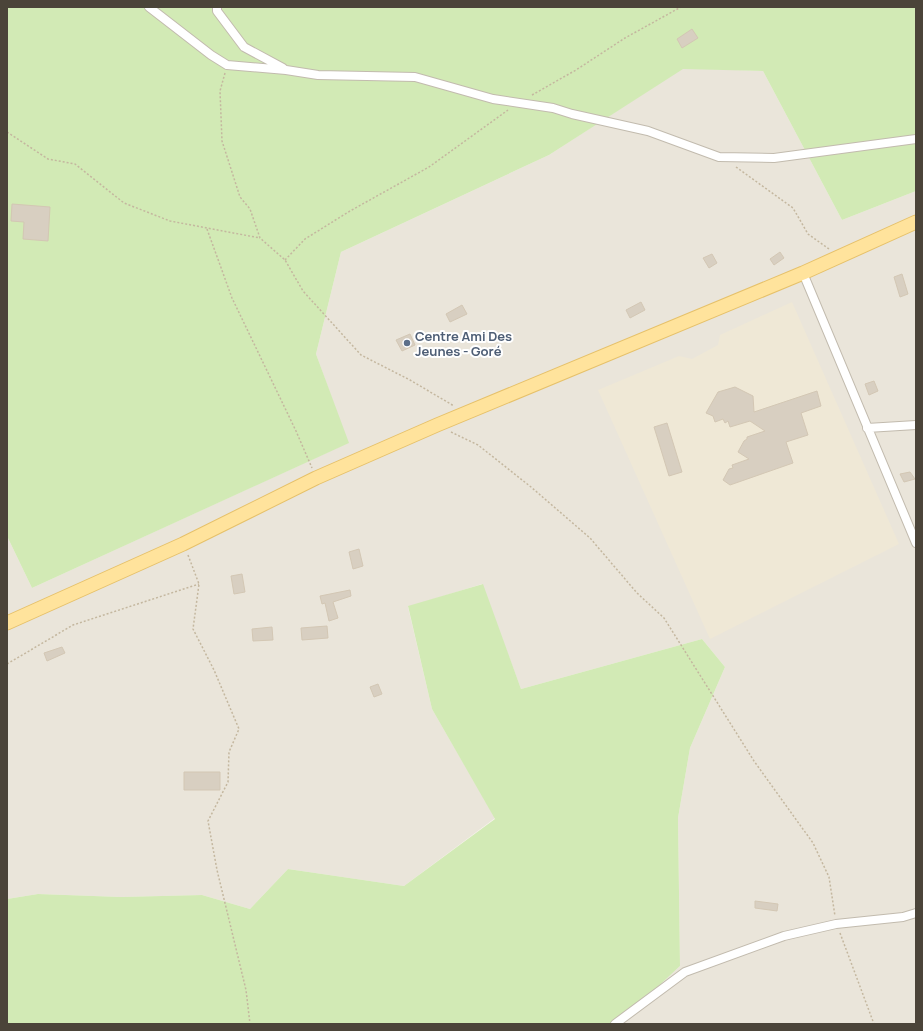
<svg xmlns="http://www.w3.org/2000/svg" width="923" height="1031" viewBox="0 0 923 1031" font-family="Manrope,sans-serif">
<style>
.residential{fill:#eae5da}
.education{fill:#efe8d6}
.green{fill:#d2eab5}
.building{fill:#d8cfc1;stroke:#d3c7b4}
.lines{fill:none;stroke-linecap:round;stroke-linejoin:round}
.street-casing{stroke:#c2bbae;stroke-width:10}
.primary-casing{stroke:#e6c16a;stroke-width:15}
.path{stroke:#c4b79f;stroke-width:1.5;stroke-dasharray:2 2;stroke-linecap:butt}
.street{stroke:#fff;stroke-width:8}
.primary{stroke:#ffe39c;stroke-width:13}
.service-dot{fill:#5c6f8a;stroke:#fff;stroke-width:1.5}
.labels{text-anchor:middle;stroke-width:4;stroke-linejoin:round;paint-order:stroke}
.service-label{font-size:13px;font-weight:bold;fill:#4e5e75;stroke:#fff;text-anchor:start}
</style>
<rect width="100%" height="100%" fill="#f6f3ec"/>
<path class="residential" d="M683,68L763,71L842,220L916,191V1024H618L680,966L678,818L690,748L725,667L702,639L521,689L482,584L408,607L432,709L495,818L404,886L288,869L250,909L202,895L121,897L38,894L7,899V536L32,588L348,443L316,354L341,252L549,155Z"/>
<path class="education" d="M792,302L899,544L710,639L598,390L679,356L692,359L718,345L720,335Z"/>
<path class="green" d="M7,7H916V191L842,220L763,71L683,69L549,155L341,252L316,354L349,443L32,588L7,536Z
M483,584L521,689L702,639L725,667L690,748L678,818L680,966L618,1024H7V899L38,894L121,897L202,895L250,909L288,869L404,886L495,819L432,709L408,606Z"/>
<path class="building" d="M692,29L698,38L682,48L677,39Z
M12,204L50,207L48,241L23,239L24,222L11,221Z
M780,252L784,258L774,265L770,259Z
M712,254L717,263L709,268L703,258Z
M902,274L908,294L900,297L894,277Z
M641,302L645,310L630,318L626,310Z
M462,305L467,314L450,322L446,314Z
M410,334L415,345L402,351L396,340Z
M874,381L878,391L869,395L865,384Z
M735,387L753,396L754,412L817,391L821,406L801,413L808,435L786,442L793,463L730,485L723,480L729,469L733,468L732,465L749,459L738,452L744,441L747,439V437L765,431L750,421L730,427L728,421L725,423L723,419L715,422L713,416L706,413L718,392Z
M667,423L682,472L669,476L654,427Z
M910,472L915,479L904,482L900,474Z
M359,549L363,566L353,569L349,552Z
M242,574L245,592L234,594L231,576Z
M350,590L351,596L333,602L338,618L329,621L325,603L322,604L320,596Z
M327,626L328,638L302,640L301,628Z
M272,627L273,640L253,641L252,629Z
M62,647L65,653L47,661L44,653Z
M378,684L382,694L374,697L370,687Z
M184,772H220V790H184Z
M755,901L778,904L777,911L755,908Z"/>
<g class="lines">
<g class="street-casing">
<path id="street" d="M149,7L211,55L227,65L286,70L318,75L415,77L493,99L553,108L572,114L648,131L719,157L774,158L916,139
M217,7V11L244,47L283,68
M803,273L916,543
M867,428L916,425
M615,1024L685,972L784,936L836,924L903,917L916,913"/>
</g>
<g class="primary-casing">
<path id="primary" d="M7,623L183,544L316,478L437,425L803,273L916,222"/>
</g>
<path class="path" d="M225,73L220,91L222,141L240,197L250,209L260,238L285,260L303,291L361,355L410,380L454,406
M532,95L576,70L625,38L681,7
M7,132L48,159L75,164L124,203L170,221L260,238
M736,167L793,208L808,234L829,249
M207,229L232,298L296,431L312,468
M285,260L305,239L350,211L429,167L508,110
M451,432L478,445L531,487L590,538L637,593L664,618L754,761L813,843L829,877L835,916
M188,555L199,584L193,629L214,670L239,729L229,752L228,782L208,821L217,870L246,990L250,1024
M7,664L73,625L199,584
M840,933L874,1024"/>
<use href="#street" class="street"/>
<use href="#primary" class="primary"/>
</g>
<circle class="service-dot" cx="407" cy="343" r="4"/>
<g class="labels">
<g class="service-label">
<text x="415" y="341">Centre Ami Des<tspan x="415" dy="15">Jeunes - Goré</tspan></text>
</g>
</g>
<rect width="923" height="1031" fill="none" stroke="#4b4439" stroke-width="16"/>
</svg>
